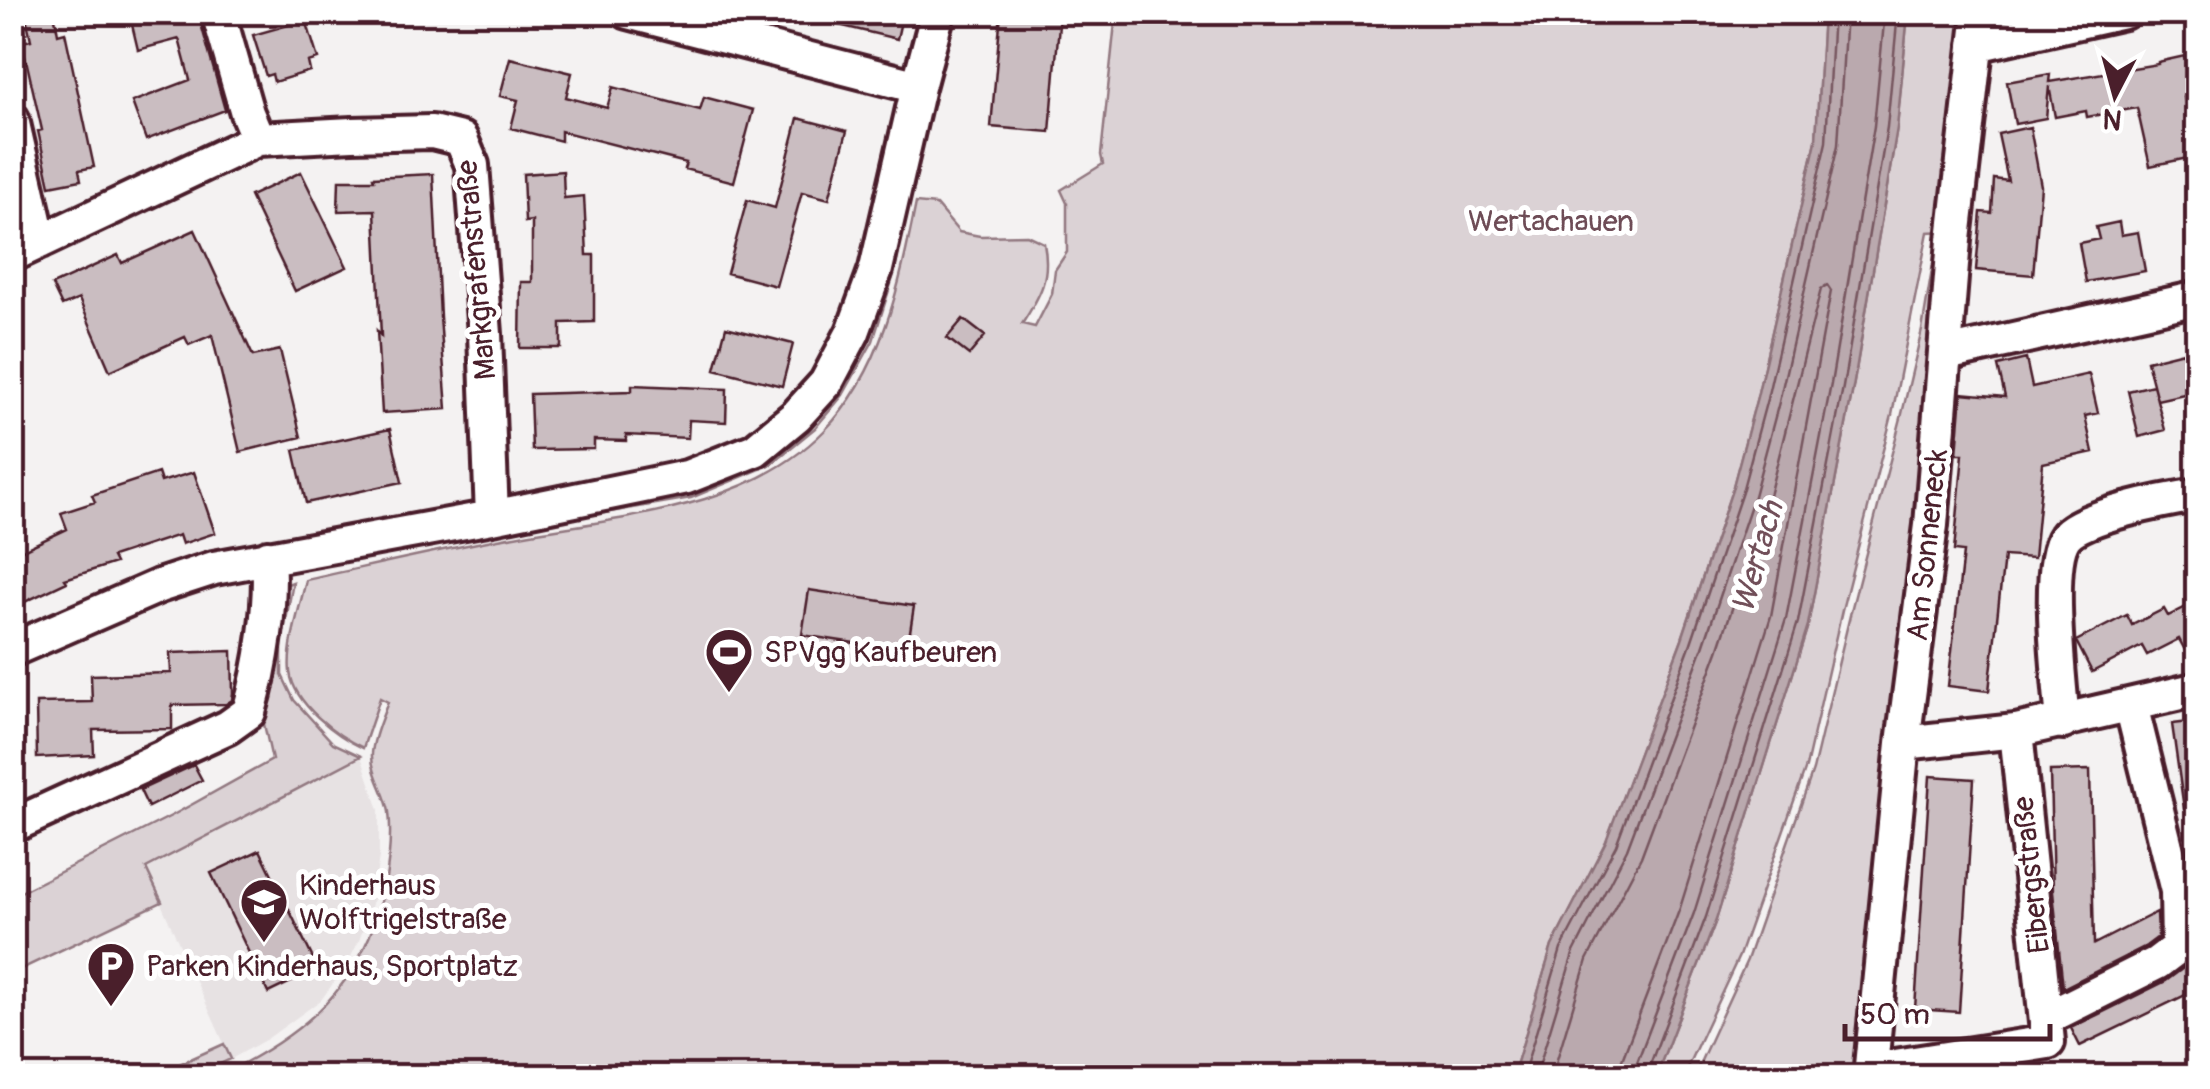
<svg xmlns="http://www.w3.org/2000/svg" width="2210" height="1089" viewBox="0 0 2210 1089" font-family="Pangolin,sans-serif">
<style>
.built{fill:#e7e2e3}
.green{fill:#dbd2d5;stroke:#927880;stroke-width:2.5}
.water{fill:#baa9ae;stroke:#8d727a;stroke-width:2.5}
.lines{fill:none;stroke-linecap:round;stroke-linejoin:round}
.shore{stroke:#77565f;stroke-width:2.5}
.building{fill:#cabdc1;stroke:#4a1f2b;stroke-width:2.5}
.minor-casing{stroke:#4a1f2b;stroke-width:40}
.minor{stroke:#fff;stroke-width:32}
.labels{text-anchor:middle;stroke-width:10;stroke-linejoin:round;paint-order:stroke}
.park-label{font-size:30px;fill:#6e4c56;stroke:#fff}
.street-label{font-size:30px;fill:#4a1f2b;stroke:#fff}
.poi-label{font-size:30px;fill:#4a1f2b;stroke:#fff;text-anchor:start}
.water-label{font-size:32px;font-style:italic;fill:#714f59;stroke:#fff}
</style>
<rect width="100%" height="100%" fill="#f4f2f2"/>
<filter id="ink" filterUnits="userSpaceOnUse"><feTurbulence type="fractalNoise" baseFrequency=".01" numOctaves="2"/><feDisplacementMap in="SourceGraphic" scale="20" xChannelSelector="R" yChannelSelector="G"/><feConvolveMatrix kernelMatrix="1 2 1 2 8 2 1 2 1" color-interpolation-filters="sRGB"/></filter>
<g filter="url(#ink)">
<path class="built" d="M361,756L379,810V857L372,904L359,941L346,966L321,1000L267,1039L231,1059L145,868Z"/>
<path class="green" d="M1116,13H1823L1816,141L1757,397L1732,490L1682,639L1606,842L1552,946L1513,1076H218C304,1036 364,985 384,889C389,863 392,838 389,812C386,793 371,773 372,754C373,737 382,718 388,702L380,698L363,748C337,736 294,704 290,672C287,646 300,607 306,580C370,566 434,551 498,539C606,518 743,514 824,431C883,371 900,283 916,203L936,205L959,232L980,236L1027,235L1044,243C1051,278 1040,296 1022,324L1035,327L1052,294L1055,270L1067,252V203L1061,190L1103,164L1101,155Z
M1908,13H1971L1945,231L1928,232L1892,415L1842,610L1806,767L1739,956L1683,1076H1656L1716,920L1808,625L1853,388L1897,128Z
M895,244L900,245L895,271L873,341L843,395L815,428L770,465L691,498L499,531L765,459Z
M1936,246L1950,248L1864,1076H1694L1747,960L1813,770L1851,611L1901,418L1922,330Z
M293,582L282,642V675L294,700L333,743L361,756L146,868L162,902L13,973V896L173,815L272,760L260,706L276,588Z
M224,1044L231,1059L194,1076H153Z"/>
<path class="water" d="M1823,13H1908L1897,128L1853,388L1808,625L1716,920L1656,1076H1513L1552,946L1606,841L1682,639L1732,490L1757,397L1816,141Z"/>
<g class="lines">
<path class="shore" d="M1523,1076L1561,949L1616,845L1691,643L1742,492L1767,399L1826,142L1833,12
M1536,1076L1573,954L1627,849L1703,647L1754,496L1779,402L1838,145L1846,12
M1552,1076L1587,960L1641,857L1718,651L1768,500L1821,289L1827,285L1831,291L1771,616L1680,908L1622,1060L1620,1076
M1635,1076L1636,1065L1694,913L1786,619L1831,384L1874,126L1885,12
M1648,1076V1070L1706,917L1798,622L1843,387L1887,127L1898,12"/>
</g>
<path class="building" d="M25,12H54L58,34L65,32L94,167L79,170L81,180L50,186L38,131L42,130L22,42L31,40Z
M129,12H181L183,22L199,17L225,110L146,140L132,102L190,80L179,39L138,50Z
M823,12H903L897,39L822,21Z
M1001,12H1060L1050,132L991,127Z
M306,20L318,59L308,62L310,71L274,82L272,74L266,76L253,35Z
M2198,53V94L2184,97L2197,156L2150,166L2137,108L2087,117L2086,111L2055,117L2049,86L2046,118L2015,124L2007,82L2050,74L2049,82L2158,64V62Z
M510,58L572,73L566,97L607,108L613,87L700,110L704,97L753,110L734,182L684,169L686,163L561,131V141L511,128L518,100L500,96Z
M798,118L847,131L829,199L802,192L776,286L727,273L747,200L775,208Z
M2030,127L2041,186L2033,275L1976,270L1981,212L1992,213L1994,179L2008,181L1998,134Z
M563,171L564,198L584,196L587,255H594V322L561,323V348H520L521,282H532V221L525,222L523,174Z
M301,172L347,267L295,291L250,196Z
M433,174L440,317L447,409L382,413L377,331L381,336L375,210L338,211L339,180H374L373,177Z
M2119,222L2121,235L2138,232L2145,271L2086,282L2079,243L2099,239L2096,227Z
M195,230L253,356L280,350L301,437L240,452L212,335L189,345L185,337L110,371L79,299L62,306L52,285L118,255L122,263Z
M963,319L985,336L969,355L947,338Z
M726,327L793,344L782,386L715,369Z
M2183,352L2193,392L2157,400L2147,361Z
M2026,359L2032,387L2089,374L2098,413L2085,416L2093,452L2043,463L2034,558L2004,556L1989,691L1948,686L1963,552L1954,551L1963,454H1957L1962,393L2005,397L1998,366Z
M632,385L727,389L726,422L689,420L688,438L626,435V441L594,440V449L532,450L530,394L632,391Z
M2153,385L2165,430L2139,437L2128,391Z
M390,429L402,482L306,503L294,450Z
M194,472L215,533L182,544L179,535L112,557L115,563L65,579L67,582L12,608V555L67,529L61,513L95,502L92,495L158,473L161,482Z
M809,590L914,606L907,651L802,635Z
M2198,601V670L2195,669L2179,639L2147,655L2142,646L2092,672L2076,641L2127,615L2132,625L2164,609L2168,616Z
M232,651L233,693L232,700L226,704L172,705V729L93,730L94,755L37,758L36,703L92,702L91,675L171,673L170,653Z
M2198,721V808L2184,809L2172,724Z
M194,765L202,780L148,807L140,790Z
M2090,770L2094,944L2157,912L2158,937L2146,946L2063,988L2053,892L2050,771Z
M1930,776L1974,779L1959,1012L1915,1009Z
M260,850L318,969L268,993L211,873Z
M2186,966L2198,989L2080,1046L2071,1028L2166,981Z"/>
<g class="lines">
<g class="minor-casing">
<path id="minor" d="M218,12L247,113L258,139
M628,12L918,87
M1976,45L2124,12
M12,119L40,242
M12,255L258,139L352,134L432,132L461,139L472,165L485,334L492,517
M1946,354L2198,298
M12,650L159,586L214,568L492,517L687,477L755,450L796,416L826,383L853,332L876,269L918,87L938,12
M2063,722C2060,684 2045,565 2065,537C2079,516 2171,499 2198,495
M1903,743L2016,731L2198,689
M12,826L228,727L249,712C262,667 272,604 268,557
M2047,1018L2157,963L2178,947L2177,891L2131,705
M1870,1070L2048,1042L2016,731
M1870,1076L1903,743L1931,525L1954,240L1980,12"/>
</g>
<use href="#minor" class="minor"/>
</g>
</g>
<defs>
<g id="stadium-pin" transform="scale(2.5)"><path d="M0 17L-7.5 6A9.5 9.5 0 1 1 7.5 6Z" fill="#4a1f2b" stroke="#fff"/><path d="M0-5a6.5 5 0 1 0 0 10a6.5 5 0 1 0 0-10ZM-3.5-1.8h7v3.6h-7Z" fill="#fff"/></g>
<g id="school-pin" transform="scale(2.5)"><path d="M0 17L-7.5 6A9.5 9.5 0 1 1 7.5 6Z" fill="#4a1f2b" stroke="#fff"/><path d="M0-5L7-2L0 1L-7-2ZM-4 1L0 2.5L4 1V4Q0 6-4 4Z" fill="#fff"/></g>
<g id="parking-pin" transform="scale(2.5)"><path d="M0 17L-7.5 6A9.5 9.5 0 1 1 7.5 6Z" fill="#4a1f2b" stroke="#fff"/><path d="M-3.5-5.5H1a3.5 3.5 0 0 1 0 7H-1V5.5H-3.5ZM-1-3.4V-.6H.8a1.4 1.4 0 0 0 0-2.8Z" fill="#fff"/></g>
</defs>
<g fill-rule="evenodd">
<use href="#stadium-pin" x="729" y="652"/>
<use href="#school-pin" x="264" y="902"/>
<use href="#parking-pin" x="111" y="966"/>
</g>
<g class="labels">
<g class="park-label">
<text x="1551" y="231">Wertachauen</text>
</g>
<g class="street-label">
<text transform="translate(476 270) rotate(-95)" y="10">Markgrafenstraße</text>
<text transform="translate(1927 545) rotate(-84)" y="10">Am Sonneneck</text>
<text transform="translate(2031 875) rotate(-96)" y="10">Eibergstraße</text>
</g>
<g class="poi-label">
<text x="764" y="662">SPVgg Kaufbeuren</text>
<text x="299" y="895">Kinderhaus<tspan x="299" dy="34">Wolftrigelstraße</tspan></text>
<text x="146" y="976">Parken Kinderhaus, Sportplatz</text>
</g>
<g class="water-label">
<text transform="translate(1757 557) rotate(-74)" y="11">Wertach</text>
</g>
</g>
<rect width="2210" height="1089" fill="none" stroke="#fff" stroke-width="50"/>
<rect x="25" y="25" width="2160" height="1039" fill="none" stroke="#4a1f2b" stroke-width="4" filter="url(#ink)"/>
<g transform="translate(2115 95) rotate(186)" stroke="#ffffff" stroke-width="8" paint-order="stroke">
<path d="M0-8L18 38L0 25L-18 38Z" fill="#4a1f2b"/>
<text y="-15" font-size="28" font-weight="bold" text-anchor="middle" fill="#4a1f2b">N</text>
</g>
<path d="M1845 1024v15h205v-15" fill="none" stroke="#4a1f2b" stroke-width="5"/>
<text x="1860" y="1024" font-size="30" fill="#4a1f2b" stroke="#ffffff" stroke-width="8" paint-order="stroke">50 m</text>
</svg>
